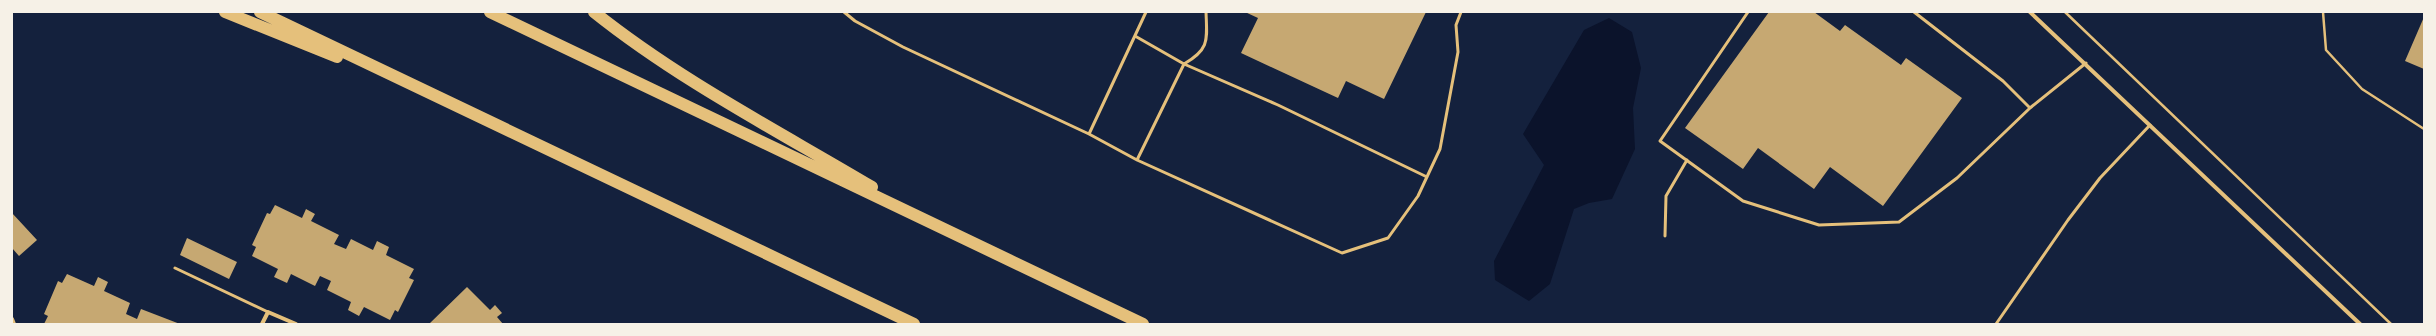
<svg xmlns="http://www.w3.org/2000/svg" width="2436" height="336" viewBox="0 0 2436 336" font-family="'Golos Text',sans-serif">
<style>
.water{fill:#0b132b}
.building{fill:#c6a872}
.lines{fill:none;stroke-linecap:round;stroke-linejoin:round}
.path{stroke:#e5c07b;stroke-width:2.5}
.service{stroke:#e5c07b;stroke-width:3}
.minor{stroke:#e5c07b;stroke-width:4}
.motorway{stroke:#e5c07b;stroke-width:12}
</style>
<rect width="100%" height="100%" fill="#14213d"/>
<path class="water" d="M1609,18L1632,32L1641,68L1633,108L1635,149L1612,199L1589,203L1574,209L1550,284L1529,301L1495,280L1494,261L1544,165L1523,134L1584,30Z"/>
<path class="building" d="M1245,12H1426L1384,99L1346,81L1338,98L1241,53L1258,18Z
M1769,12H1814L1840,31L1845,25L1901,65L1906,58L1962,98L1883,206L1830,167L1814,189L1758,148L1743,169L1685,128Z
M2424,17V69L2405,61Z
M275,205L302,218L306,209L315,214L311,221L339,235L334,244L346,249L351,239L373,250L377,241L389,247L386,255L414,269L409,278L414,280L398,312L395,310L390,320L364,307L359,316L348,310L351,302L327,290L331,281L320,276L315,286L291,274L287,283L274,277L278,269L252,256L256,247L252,245L267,213L270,214Z
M12,213L37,240L19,256L12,248Z
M187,238L237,262L229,279L180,255Z
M67,274L94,286L98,277L108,282L104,291L130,303L126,314L137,319L141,309L180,324H44L48,316L44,314L58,281L62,283Z
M467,287L490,310L495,305L502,313L497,317L503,324H429Z"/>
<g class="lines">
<path class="path" d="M2065,12L2391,324
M2323,12L2326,50L2362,89L2424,129"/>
<path class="service" d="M844,12L855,21L903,47L1089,134L1137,160L1342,253L1388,238L1418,196L1440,149L1458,52L1456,25L1461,12
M1748,12L1660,141L1743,201L1819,225L1899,222L1957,178L2030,108L2086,63
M1914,12L2003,81L2030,108
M1135,36L1184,64L1278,105L1427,177
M1089,134L1146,12
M1137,160L1184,64C1210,49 1207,40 1206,12
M1665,236L1666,196L1687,160
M175,268L268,312
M1996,324L2068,220L2100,178L2150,125"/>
<path class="minor" d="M2030,12L2360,324
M12,319L14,324
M262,324L268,312L296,324"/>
<path class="motorway" d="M225,12L337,57
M260,12L914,324
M490,12L1143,324
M594,12C679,80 778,131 872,187"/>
</g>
<rect width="2436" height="336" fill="none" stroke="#f6f1e7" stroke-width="26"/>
</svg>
